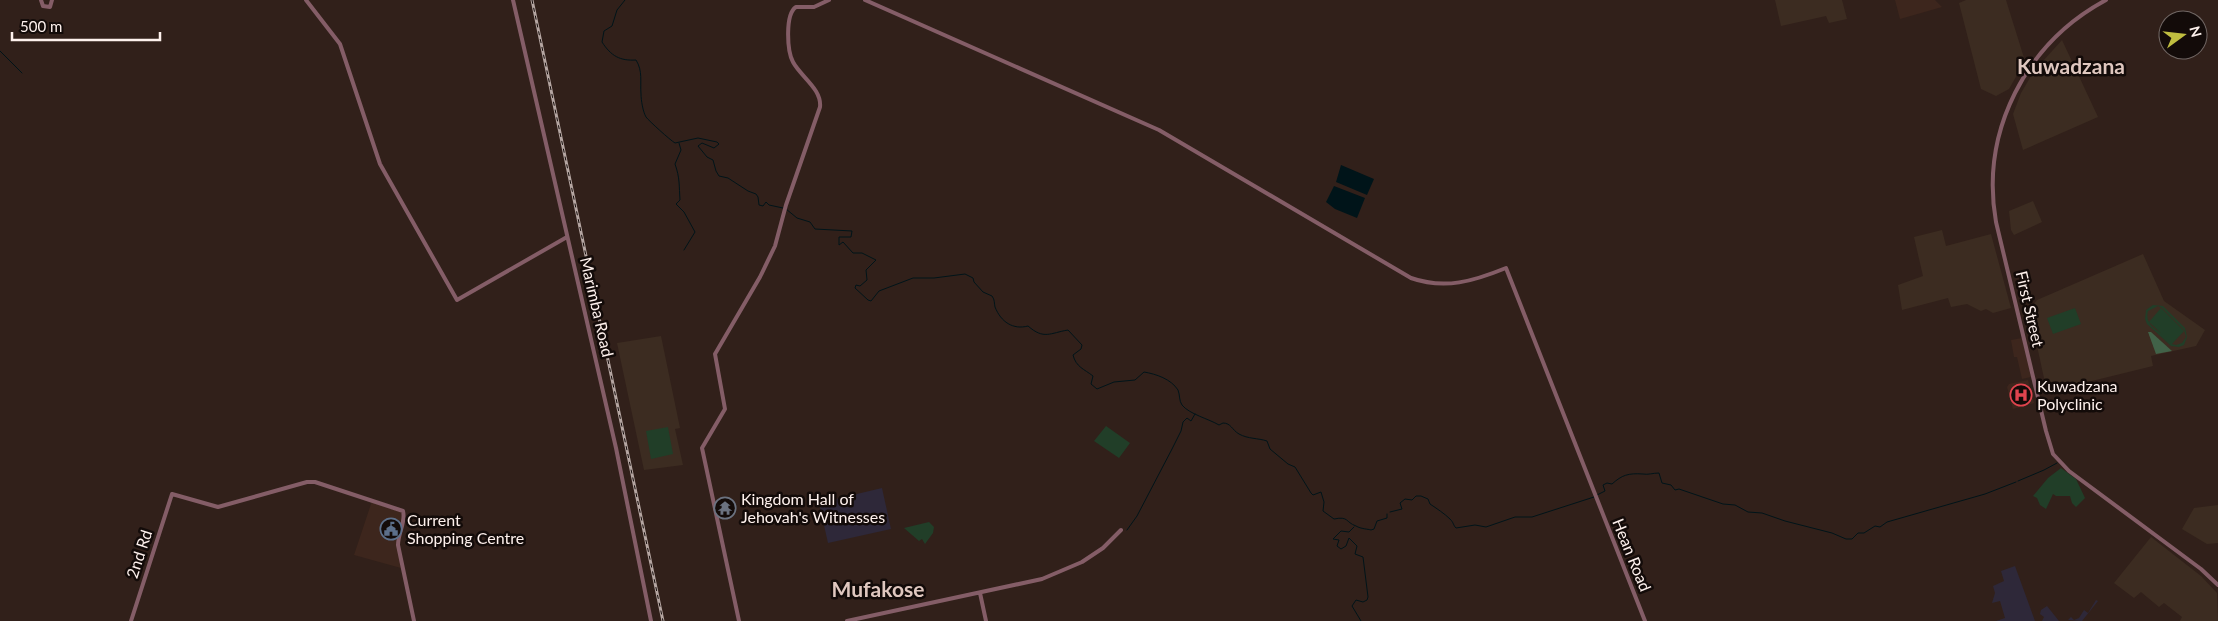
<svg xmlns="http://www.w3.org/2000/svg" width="2218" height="621" viewBox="0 0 2218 621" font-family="Lato,sans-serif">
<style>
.built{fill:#3d261d}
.industrial{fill:#2e2839}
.education{fill:#3c2c21}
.green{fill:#213e28;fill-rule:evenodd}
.forest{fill:#416248}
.water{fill:#001419}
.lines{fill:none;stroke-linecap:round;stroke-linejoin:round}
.stream{stroke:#001419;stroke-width:1}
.minor{stroke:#845d67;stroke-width:4}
.rail-casing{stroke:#b5a6a2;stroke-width:3}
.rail{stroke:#130b09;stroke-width:1;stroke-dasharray:4;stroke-linecap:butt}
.labels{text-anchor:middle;stroke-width:5;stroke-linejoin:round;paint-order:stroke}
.street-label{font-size:16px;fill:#fef1ed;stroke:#130b09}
.poi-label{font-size:16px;fill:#fef1ed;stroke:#130b09;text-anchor:start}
.district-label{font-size:21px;font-weight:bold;fill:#dfc7bf;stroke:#130b09}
</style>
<rect width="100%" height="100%" fill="#31201a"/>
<path class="built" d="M1895,0H1935L1942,7L1900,19Z
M2022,338L2031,377L2022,379L2017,357H2014L2011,340Z
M2028,380L2034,403L2013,409L2007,387L2009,384Z
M372,501L402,513L397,544L401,568L354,555Z"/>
<path class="industrial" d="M882,488L891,529L828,543L819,503Z
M2015,566L2035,621H1996L2005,618L2000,601L1992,603L1995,593L1993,586L2004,581L2001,571Z
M2096,600L2098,601L2082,621L2068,620L2071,617L2074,620L2079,618L2084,610L2088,613Z
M2047,606L2059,621H2042L2044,617L2040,614L2041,610Z"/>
<path class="education" d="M1775,0H1842L1847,19L1829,23L1826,16L1781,26Z
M1966,0H2006L2025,61L2009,89L1996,96L1981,89L1959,3Z
M2062,40L2098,117L2023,150L2013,114L2021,93L2034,71Z
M2033,201L2042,222L2014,235L2011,230L2009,211Z
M1942,230L1946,246L1991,234L2011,308L1993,313L1986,309L1981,311L1967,304L1951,307L1948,298L1902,310L1898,285L1923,276L1914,237Z
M2143,254L2164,301L2205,330L2196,346L2151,356L2153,366L2047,392L2029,309L2037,300Z
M661,336L680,428L675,429L683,465L644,470L617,343Z
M2218,505V543L2207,544L2182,529L2194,508Z
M2151,537L2201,576L2217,593L2218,621H2180L2182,617L2164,603L2159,607L2141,592L2134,598L2114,583Z"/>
<path class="green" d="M2153,305L2163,306L2185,328L2187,337L2184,345L2179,347L2171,346L2147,324L2145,319L2146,310ZM2158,306L2162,308L2184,330L2186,337L2182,343L2176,345L2172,344L2184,331L2161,308L2149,322L2161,333C2153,328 2145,322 2148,311Z
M2075,308L2081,324L2053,334L2047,318Z
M1106,426L1130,443L1119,458L1094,441Z
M668,427L673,454L651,459L646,431Z
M2061,468L2076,479L2085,498L2076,507L2072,503L2070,496H2056L2053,494L2046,509L2040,505L2037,498L2033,496L2048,478Z
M929,522L934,527L933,533L925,544L922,539L919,541L904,528Z"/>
<path class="forest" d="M2148,332H2151L2172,351L2156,354Z"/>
<path class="water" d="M1341,165L1374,179L1367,195L1336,182Z
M1334,186L1365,198L1357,218L1335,209L1326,202Z"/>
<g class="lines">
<path class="stream" d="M625,0L617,10L612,26L604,31L602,42C611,56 620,61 636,60C643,71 640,82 641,94C641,100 643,112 646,117C649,121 670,140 675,143L698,138L717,142L719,144L714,148L702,143L698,146L707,157L713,160L716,171L719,176L728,178L748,191L756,194L758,197L759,205L763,206L766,202L769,205L783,208
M0,51L22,73
M679,143L681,150L675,164C680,178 679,186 680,200L676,204L684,212L695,232L684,250
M786,209L797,218L810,222L815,229L852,231L851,237H839V245L843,242L853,253H862L876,260L866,270L867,280L860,286L856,285L855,288L868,300L871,301L879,291L913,278H934L965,274L973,278L974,282L983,292L992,296C995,300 994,303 995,307C1001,322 1013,330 1028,326C1044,340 1050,333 1068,330L1082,345L1081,349L1073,355C1076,367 1084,369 1093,376L1091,384L1097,389L1114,382L1135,380L1144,372C1156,374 1171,379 1178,390C1180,395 1179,401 1182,405C1189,414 1209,419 1219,425L1223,423C1231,423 1232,430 1239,434C1248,439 1258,438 1267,441L1270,449L1288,464L1295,467L1311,493L1313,495L1321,492L1324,502L1323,511L1334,519C1349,516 1345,522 1356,526C1361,529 1368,529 1371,530L1374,529L1377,521L1387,518V514
M2018,481L2044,470L2057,463
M1597,495L1605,491L1603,485L1607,483L1612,484C1622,475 1628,473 1643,474C1648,475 1653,473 1659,473L1662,483L1671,485L1675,490L1679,489L1723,504L1735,505L1748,512L1762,513L1785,521L1832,533L1846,539H1852L1858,533H1864L1875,526L1880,527L1887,522L1985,494L2016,482
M1390,512L1402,509L1400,503L1405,499L1412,500L1416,496H1421L1428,499L1430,504C1436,508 1445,514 1450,519C1454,523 1453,525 1456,528L1475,525L1486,527L1515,517H1532L1594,497
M1354,527L1349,532L1341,531L1333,539L1339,540L1337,546L1341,549L1346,546L1349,538L1357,546L1355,554L1363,557L1368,597L1367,600L1363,602L1356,600L1352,606L1361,621
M1127,530L1137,516L1172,449L1181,431L1183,422L1187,418L1191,421L1195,414"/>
<path class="minor" d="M41,0L43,6L50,7L52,0
M306,0L340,44L380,164L457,300L567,237
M513,0L616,448L651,621
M865,0L1159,130L1411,278C1445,290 1474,281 1506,268L1645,621
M2106,0C2026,43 1980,131 1996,222L2046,431L2053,454L2069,471L2201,569L2218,585
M980,593L986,621
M131,621L172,494L218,507L307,482H315L403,511C406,522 398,533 398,545L414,621
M739,621L702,448L725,409L715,354L760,277L775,246L786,205L820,107C822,89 801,77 793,62C787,51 785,14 796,7H814L829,0
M847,621L1042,579L1082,562L1103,548L1121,530"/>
<g class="rail-casing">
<path id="rail" d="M532,0L663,621"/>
</g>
<use href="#rail" class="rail"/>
</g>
<defs>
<g id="hospital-ring" transform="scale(1.125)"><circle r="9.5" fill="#130b09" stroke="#e0444e" stroke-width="1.5"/><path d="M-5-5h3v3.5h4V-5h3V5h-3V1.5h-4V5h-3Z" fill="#e0444e"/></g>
<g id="temple-ring" transform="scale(1.125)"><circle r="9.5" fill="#130b09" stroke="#6b7280" stroke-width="1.5"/><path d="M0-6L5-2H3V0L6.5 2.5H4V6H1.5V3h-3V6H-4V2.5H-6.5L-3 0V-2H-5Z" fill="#6b7280"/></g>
<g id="civic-ring" transform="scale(1.125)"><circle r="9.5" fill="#130b09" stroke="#5c6f8a" stroke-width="1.5"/><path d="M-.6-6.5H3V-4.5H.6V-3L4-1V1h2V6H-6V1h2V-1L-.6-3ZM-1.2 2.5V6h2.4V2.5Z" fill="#5c6f8a"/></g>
</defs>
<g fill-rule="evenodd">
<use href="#hospital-ring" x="2021" y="395"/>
<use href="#temple-ring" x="725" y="508"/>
<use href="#civic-ring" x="391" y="529"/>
</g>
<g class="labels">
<g class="street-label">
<text transform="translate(597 307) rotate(77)" y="6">Marimba Road</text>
<text transform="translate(2030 309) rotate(77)" y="6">First Street</text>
<text transform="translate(139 554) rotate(-72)" y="6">2nd Rd</text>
<text transform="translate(1632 555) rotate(68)" y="6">Hean Road</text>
</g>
<g class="poi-label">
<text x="2037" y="392">Kuwadzana<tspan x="2037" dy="18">Polyclinic</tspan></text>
<text x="741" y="505">Kingdom Hall of<tspan x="741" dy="18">Jehovah's Witnesses</tspan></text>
<text x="407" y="526">Current<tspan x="407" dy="18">Shopping Centre</tspan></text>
</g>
<g class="district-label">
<text x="2071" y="74">Kuwadzana</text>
<text x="878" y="597">Mufakose</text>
</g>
</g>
<g transform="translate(2183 35) rotate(75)"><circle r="24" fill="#130b09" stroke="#716764"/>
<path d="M0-4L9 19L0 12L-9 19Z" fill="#c0be40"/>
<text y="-8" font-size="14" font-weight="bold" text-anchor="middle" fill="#fef1ed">N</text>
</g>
<path d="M12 32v8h148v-8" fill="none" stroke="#fef1ed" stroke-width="2.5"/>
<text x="20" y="32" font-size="15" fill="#fef1ed" stroke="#130b09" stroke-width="4" paint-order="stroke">500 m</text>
</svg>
